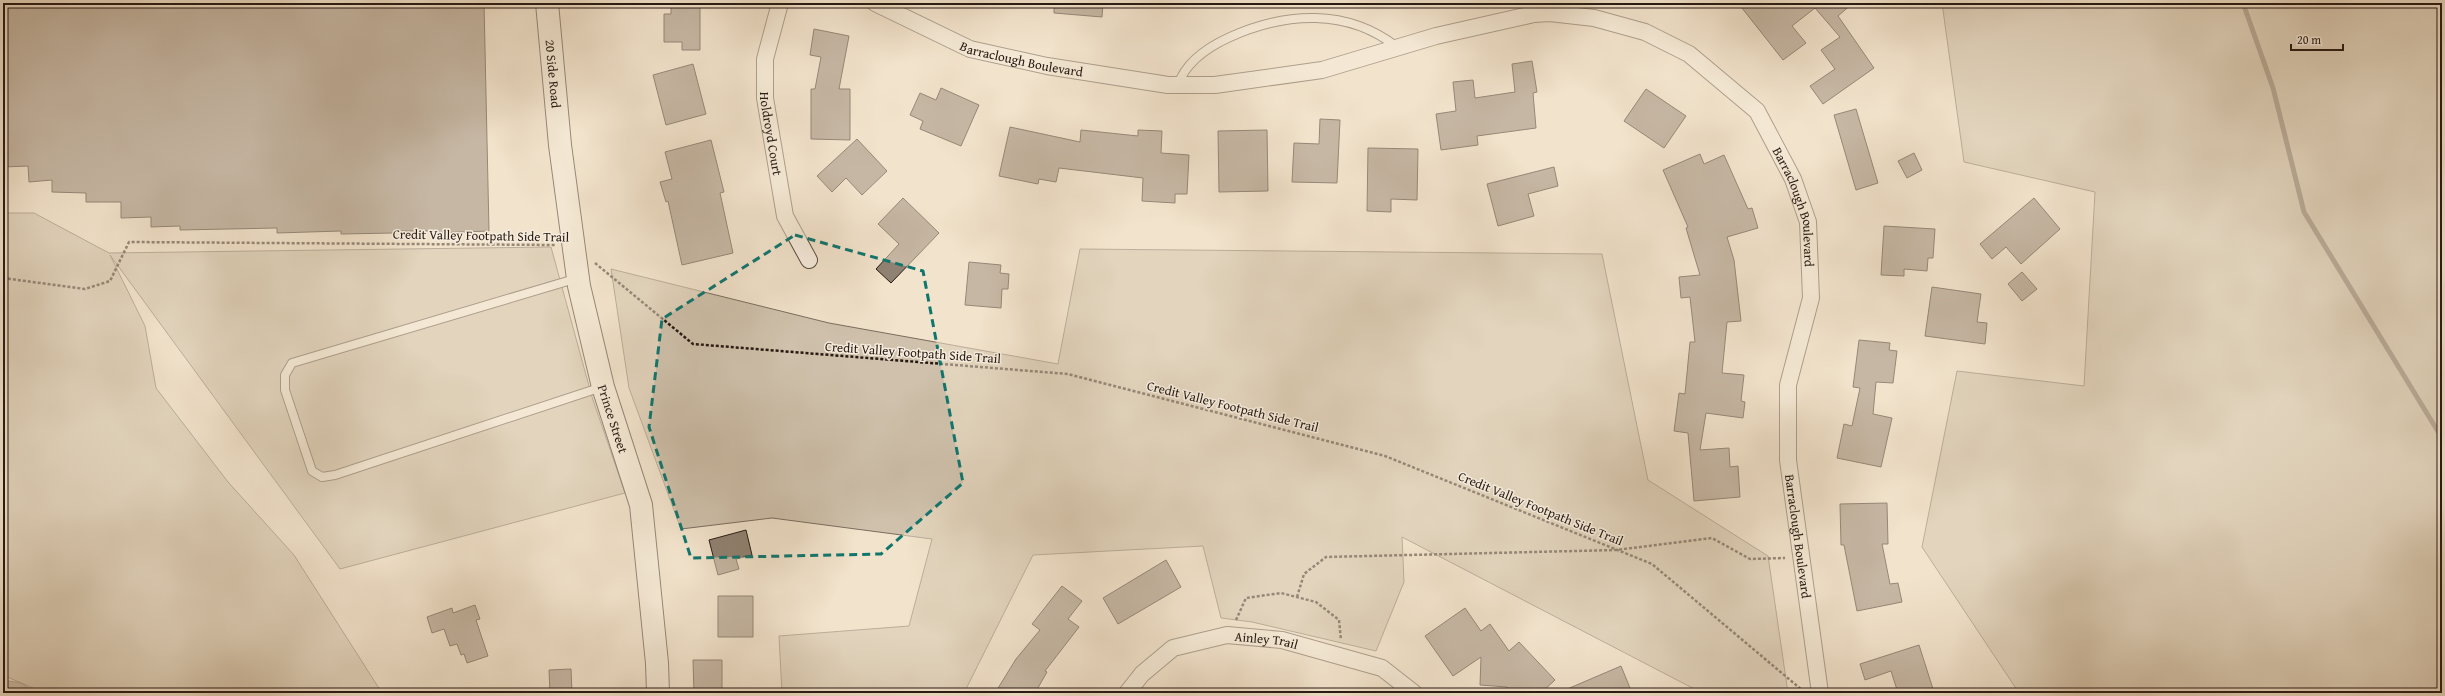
<svg xmlns="http://www.w3.org/2000/svg" width="2445" height="696" viewBox="0 0 2445 696" font-family="'Gentium Book Plus',serif">
<style>
.green{fill:#cfc1ac;stroke:#7a6d5f}
.water{fill:#ad9e8d;stroke:#77695c}
.lines{fill:none;stroke-linecap:round;stroke-linejoin:round}
.stream{stroke:#77695c;stroke-width:5}
.building{fill:#908273;stroke:#261912}
.lane-casing{stroke:#594c40;stroke-width:10}
.street-casing{stroke:#594c40;stroke-width:18}
.secondary-casing{stroke:#261912;stroke-width:24}
.path{stroke:#261912;stroke-width:2.5;stroke-dasharray:3 2;stroke-linecap:butt}
.lane{stroke:#f7edde;stroke-width:8}
.street{stroke:#f7edde;stroke-width:16}
.secondary{stroke:#f7edde;stroke-width:22}
.marked{fill:none;stroke:#0f766e;stroke-width:3;stroke-dasharray:8 5;stroke-linejoin:round}
.labels{text-anchor:middle;stroke-width:3;stroke-linejoin:round;paint-order:stroke}
.street-label{font-size:13px;fill:#261912;stroke:#f7edde}
</style>
<rect width="100%" height="100%" fill="#f2e3cc"/>
<filter id="stains"><feTurbulence type="fractalNoise" baseFrequency=".005" numOctaves="4"/><feColorMatrix values="0 0 0 0 .2 0 0 0 0 .09 0 0 0 0 .02 0 0 0 .5 -.17"/></filter>
<radialGradient id="worn" r=".72"><stop offset=".6" stop-color="#630" stop-opacity="0"/><stop offset="1" stop-color="#630" stop-opacity=".3"/></radialGradient>
<path class="green" d="M1942,3H2442V693H2019L1922,547L1957,371L2084,386L2095,192L1964,162Z
M3,213H34L109,253L551,247L592,397L625,493L340,569L110,255L145,326L156,388L228,482L294,555L382,693H44L3,675Z
M1080,249L1602,254L1648,480L1768,556L1788,693H1702L1402,537L1404,582L1376,651L1252,622L1221,618L1203,546L1033,555L964,693H782L779,636L909,626L932,539L772,518L681,529L629,388L611,269L829,323L1058,364Z"/>
<path class="water" d="M3,680L21,683L36,693H3Z"/>
<g class="lines">
<path class="stream" d="M2243,3L2273,88L2304,212L2442,438"/>
</g>
<path class="building" d="M3,3H484L489,231L436,233V231H394V233L341,234V231L277,233V228L180,230V226L151,227V217L121,218V202H86V193L52,192V180L29,182L28,166L3,167Z
M671,3H700V50H682V42H664V14H671Z
M1054,3H1103L1102,17L1054,13Z
M1738,3H1853L1838,16L1874,68L1823,104L1810,86L1835,69L1821,50L1840,37L1815,8L1792,26L1806,43L1783,60Z
M814,29L849,36L839,89H850V140L811,139V89H815L821,57L810,55Z
M1532,61L1537,92L1533,93L1536,128L1477,136L1478,145L1441,150L1436,114L1456,111L1453,82L1473,80L1475,98L1515,92L1512,64Z
M693,64L706,114L666,125L653,75Z
M941,88L979,105L961,146L920,129L923,121L910,115L920,93L936,100Z
M1646,89L1686,116L1664,148L1624,121Z
M1856,109L1878,183L1856,190L1834,115Z
M1320,119L1340,120L1337,183L1292,182L1294,143L1319,144Z
M1010,127L1080,142L1081,130L1138,136V130L1162,131L1161,153L1189,155L1187,194H1175V203L1142,201L1143,178L1059,168L1056,182L1039,179L1038,184L999,176Z
M1267,130L1268,191L1219,192L1218,131Z
M857,139L887,171L862,195L846,178L832,192L817,176Z
M711,140L724,192L720,193L733,253L682,265L668,201L666,202L660,182L672,179L665,152Z
M1368,148L1418,149L1417,200L1391,199V212L1367,211Z
M1914,153L1922,170L1907,178L1898,161Z
M1700,154L1704,164L1724,155L1748,209L1752,208L1758,228L1727,237L1734,260L1741,321L1727,322L1722,373L1744,375L1741,401L1745,402L1743,418L1706,413L1700,450L1729,448L1730,467L1738,466L1740,497L1694,501L1688,433L1674,431L1679,393L1685,394L1690,342H1695L1690,297L1681,298L1679,277L1700,275L1686,228L1688,227L1663,170Z
M1554,167L1558,186L1528,194L1534,216L1498,226L1487,184Z
M903,198L939,233L891,283L876,269L899,244L878,224Z
M2034,198L2060,229L2021,264L2006,247L1992,259L1980,244Z
M1884,226L1935,229L1933,258H1928L1927,271L1904,269V276L1881,275Z
M969,262L1001,265L1000,273L1009,274L1008,289H1002L1001,308L965,305Z
M2022,272L2037,289L2022,301L2008,284Z
M1932,287L1981,294L1977,322L1987,323L1985,344L1925,336Z
M1859,340L1890,343L1889,350L1897,351L1893,383L1876,382L1873,414L1892,418L1881,467L1837,458L1844,424L1852,426L1860,388L1853,387Z
M1887,503L1888,544H1882L1890,584L1898,583L1902,602L1857,611L1844,545H1841L1840,504Z
M746,530L752,555L736,559L739,569L718,575L709,540Z
M1166,560L1181,587L1118,624L1103,598Z
M1062,586L1082,601L1068,619L1079,627L1045,671L1047,672L1035,693H995L1016,659L1040,630L1032,624Z
M718,596H753V637H718Z
M475,605L480,619L476,620L488,656L467,663L464,654L461,655L457,644L450,646L444,629L432,633L427,617L452,608L453,613Z
M1465,608L1481,631L1490,624L1509,651L1519,642L1555,680L1541,693H1513L1507,687L1480,685L1481,657L1453,676L1425,636Z
M1919,645L1933,689L1920,693H1898L1891,671L1865,680L1860,664Z
M693,660H722V693H694Z
M1621,666L1632,693H1558Z
M571,669L572,693H550L549,670Z"/>
<g class="lines">
<g class="lane-casing">
<path id="lane" d="M1178,85C1186,61 1208,47 1230,37C1286,12 1347,8 1397,47
M578,278L292,363L285,375V390L312,471L322,477L335,475L602,387"/>
</g>
<g class="street-casing">
<g id="street">
<path id="s1" d="M780,3L765,59V98L785,216L809,260"/>
<path id="s2" d="M875,3L970,49L1047,66L1168,85H1215L1322,70L1436,36L1534,14L1550,13L1594,18L1645,32L1689,54L1757,111L1793,179L1808,222L1811,298L1788,385V460L1820,693"/>
<path id="s3" d="M1127,693L1142,674L1173,648L1227,635L1282,640L1382,668L1414,693"/>
</g>
</g>
<g class="secondary-casing">
<g id="secondary">
<path id="s4" d="M547,3L560,145L579,286L603,387L641,505L657,663L658,693"/>
</g>
</g>
<path class="path" d="M595,263L693,344L1068,374L1385,456L1652,564L1802,690
M3,278L85,289L110,281L129,242L555,245
M1297,597L1304,574L1326,557L1616,550L1712,538L1750,559L1785,558
M1236,620L1246,598L1281,593L1316,602L1339,620L1341,640"/>
<use href="#lane" class="lane"/>
<use href="#street" class="street"/>
<use href="#secondary" class="secondary"/>
</g>
<path d="M0 0H2445V696H0ZM795,235L923,271L963,483L881,554L691,558L649,427L662,319Z" fill="#f2e3cc" fill-opacity=".55" fill-rule="evenodd"/>
<path class="marked" d="M795,235L923,271L963,483L881,554L691,558L649,427L662,319Z"/>
<g class="labels">
<g class="street-label">
<text dy="5" stroke="none"><textPath href="#s2" startOffset="158">Barraclough Boulevard</textPath></text>
<text dy="5" stroke="none"><textPath href="#s4" startOffset="71">20 Side Road</textPath></text>
<text dy="5" stroke="none"><textPath href="#s1" startOffset="133">Holdroyd Court</textPath></text>
<text dy="5" stroke="none"><textPath href="#s2" startOffset="1037">Barraclough Boulevard</textPath></text>
<text transform="translate(481 235) rotate(1)" y="5">Credit Valley Footpath Side Trail</text>
<text transform="translate(913 352) rotate(4)" y="5">Credit Valley Footpath Side Trail</text>
<text transform="translate(1233 406) rotate(14)" y="5">Credit Valley Footpath Side Trail</text>
<text dy="5" stroke="none"><textPath href="#s4" startOffset="422">Prince Street</textPath></text>
<text transform="translate(1541 508) rotate(22)" y="5">Credit Valley Footpath Side Trail</text>
<text dy="5" stroke="none"><textPath href="#s2" startOffset="1373">Barraclough Boulevard</textPath></text>
<text dy="5" stroke="none"><textPath href="#s3" startOffset="160">Ainley Trail</textPath></text>
</g>
</g>
<rect width="2445" height="696" fill="none" stroke="#f2e3cc" stroke-width="16"/>
<rect x="4" y="4" width="2437" height="688" fill="none" stroke="#261912" stroke-width="2"/>
<rect x="8" y="8" width="2429" height="680" fill="none" stroke="#261912"/>
<path d="M2291 44v6h52v-6" fill="none" stroke="#261912" stroke-width="2"/>
<text x="2297" y="44" font-size="12" fill="#261912" stroke="#f7edde" stroke-width="3" paint-order="stroke">20 m</text>
<rect width="100%" height="100%" filter="url(#stains)"/>
<rect width="100%" height="100%" fill="url(#worn)"/>
</svg>
